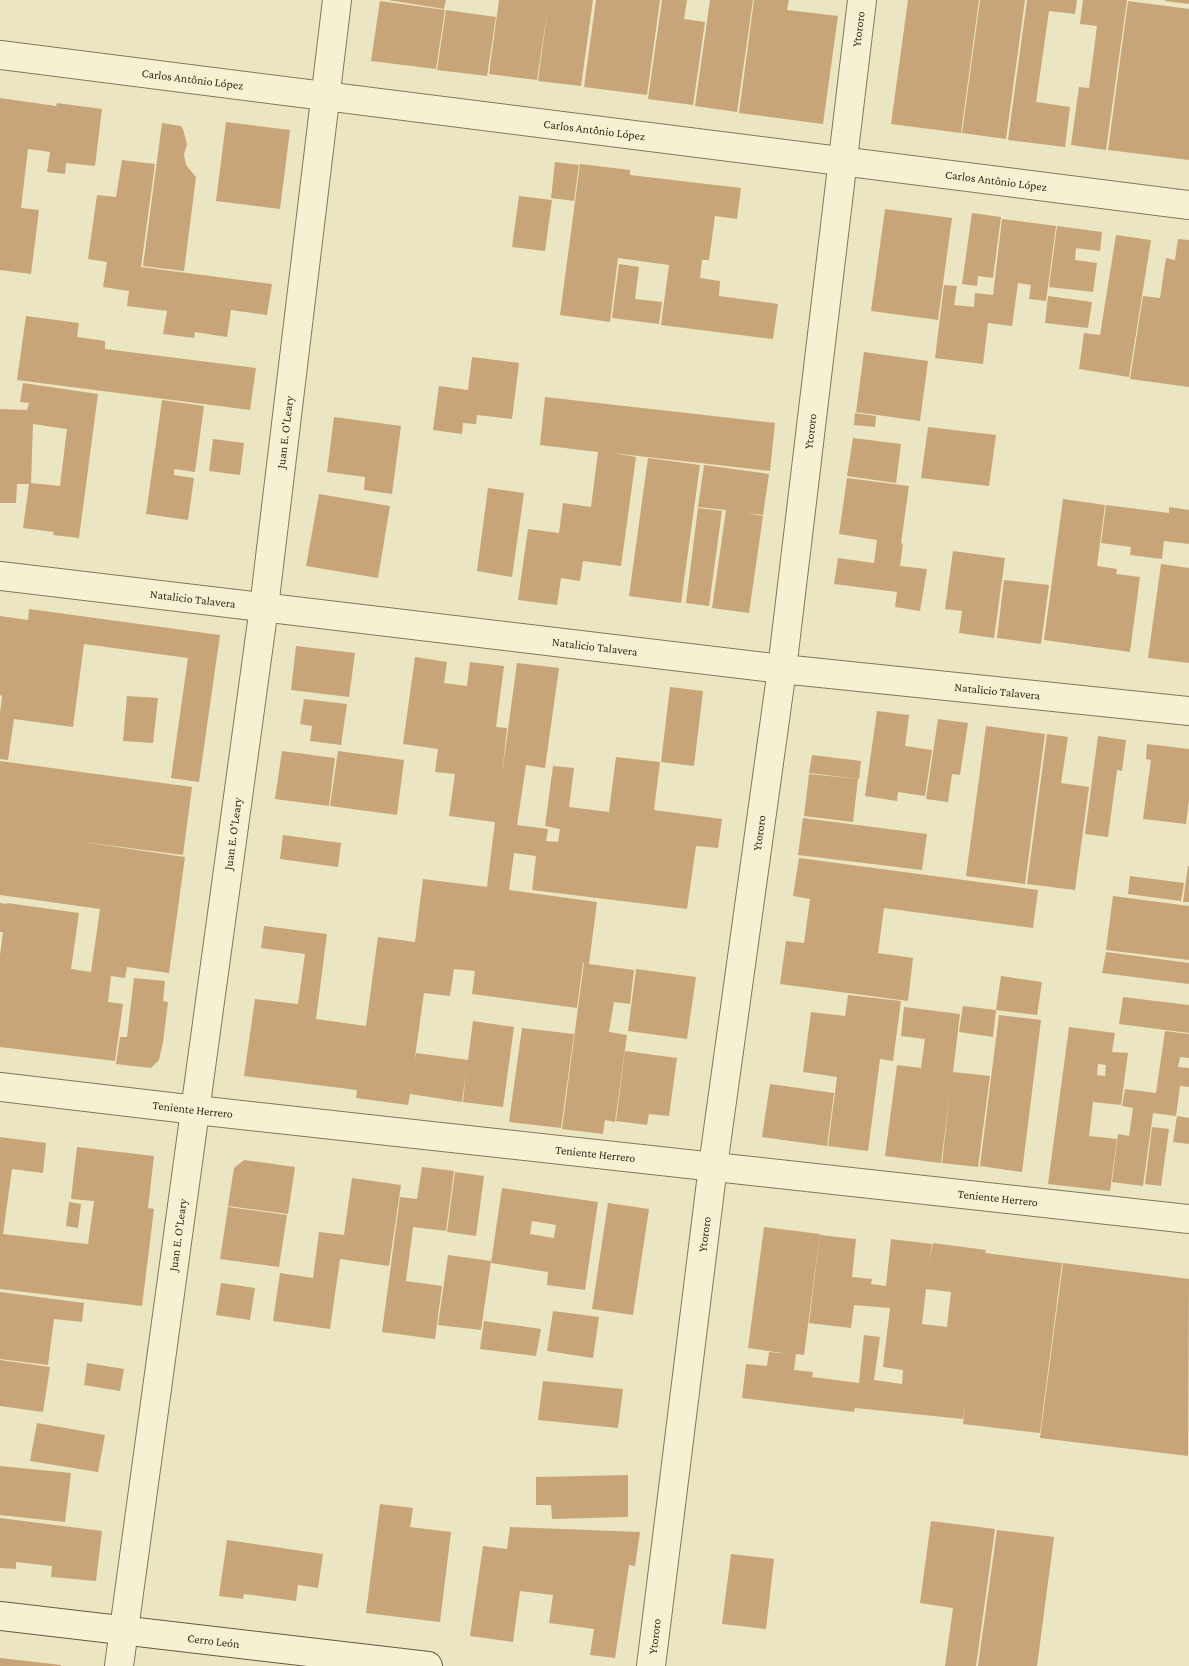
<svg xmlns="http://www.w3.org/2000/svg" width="1189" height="1666" viewBox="0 0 1189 1666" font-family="'Crimson Pro',serif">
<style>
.building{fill:#c8a578;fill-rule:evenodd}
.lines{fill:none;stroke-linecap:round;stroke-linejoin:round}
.street-casing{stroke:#847659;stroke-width:30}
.secondary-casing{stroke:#66573d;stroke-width:30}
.street{stroke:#f7f1d4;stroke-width:28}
.secondary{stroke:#f7f1d4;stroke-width:28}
.labels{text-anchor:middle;stroke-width:4;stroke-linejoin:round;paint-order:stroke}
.street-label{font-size:12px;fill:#342c1d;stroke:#f3eed0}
</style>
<rect width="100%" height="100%" fill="#ece5c1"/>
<path class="building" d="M388,0H446L444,9Z
M499,0H593L581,86L538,81L548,7L537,80L489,74Z
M596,0H660L647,95L584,87Z
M662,0H687L684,19L705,22L693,105L648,99Z
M710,0H753L737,112L695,106Z
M754,0H789L787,10L838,16L823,124L739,113Z
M908,0H979L961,133L891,124Z
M980,0H1025L1006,139L962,133Z
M1027,0H1077L1075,14L1049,11L1036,102L1070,107L1065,147L1008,140Z
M1083,0H1127L1106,150L1071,145L1079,87L1089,88L1097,26L1080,24Z
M1165,0H1189V4L1165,1Z
M380,1L445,10L436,69L371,61Z
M1128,1L1189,9V160L1108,150Z
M446,10L496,17L487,76L437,70Z
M0,98L56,106L57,103L102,109L95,166L66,163L65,174L47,172L50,152L28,149L21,208L39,210L31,274L0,270Z
M226,122L290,130L280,209L216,201Z
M162,123L181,126L183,129L187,144L184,154L186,165L196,177L184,271L143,266Z
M122,160L155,164L141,267L272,284L267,315L231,310L227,337L195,332L194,338L163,334L167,311L127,306L129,291L103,287L107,262L88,259L97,195L116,197Z
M555,162L579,165L574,201L551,198Z
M580,164L630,170V175L741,188L737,219L715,216L709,260H702L700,278L720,281L719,296L778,304L773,339L661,325L669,265L618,258L610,322L560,315Z
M519,196L552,200L545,251L512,247Z
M885,209L952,218L938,320L871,311Z
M972,213L1001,217L993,278L978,276L977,286L962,284Z
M1002,219L1056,226L1046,301L1029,299L1031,285L1018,283L1012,326L988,323L983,364L935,358L944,285L957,286L954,305L974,307L975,293L993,295Z
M1057,226L1102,232L1100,251L1076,248L1075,260L1097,263L1093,292L1049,287Z
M1116,235L1151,240L1129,377L1079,369L1084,333L1100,335Z
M1178,239L1189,240V387L1130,379L1143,296L1160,298L1166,258L1175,260Z
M619,264L639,267L635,299L662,302L659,324L612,318Z
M1048,296L1092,302L1088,328L1045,323Z
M26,316L79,323L77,337L105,341V349L256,368L250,410L17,380Z
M864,352L928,361L920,421L856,412Z
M472,357L519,363L512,419L477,415L476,424L463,423L462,434L433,430L439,386L468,390Z
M23,383L98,394L79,538L53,535L54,532L23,528L29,484H17L16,503H0V409L27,410L29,403L20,402ZM33,424L67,429L60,486L31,483Z
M545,397L775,423L770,471L612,453L636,457L621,566L583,561L580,581L561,578L557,605L518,600L528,529L559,533L563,503L591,507L598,452L540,445Z
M162,400L204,406L195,472L174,469V475L194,478L188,520L146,514Z
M855,413L876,416L875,427L854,425Z
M334,417L401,426L392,494L364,490L365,477L327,472Z
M928,427L996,435L989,486L921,478Z
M853,438L901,444L896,483L847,476Z
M213,439L244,443L240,475L209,471Z
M648,458L700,465L681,603L629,596Z
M704,465L769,474L763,515L746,513L763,516L749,613L712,608L726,510L698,507Z
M847,478L909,486L901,543L903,544L900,566L927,569L920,611L895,607L897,592L834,584L838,558L874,563L877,540L839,534Z
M488,488L524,493L512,577L477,571Z
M319,494L390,506L378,578L306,566Z
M1063,499L1105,505L1097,566L1117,569L1116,574L1140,577L1130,652L1044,640Z
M1106,505L1169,513V507L1189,510V544L1164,541L1162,559L1130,555L1131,547L1101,543Z
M698,508L722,511L709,606L686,603Z
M953,551L1005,558L994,638L959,633L962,611L945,609Z
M1161,564L1189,568V663L1148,658Z
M1004,580L1049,585L1041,644L997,638Z
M29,609L220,635L199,782L171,778L188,658L84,644L73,727L14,719L8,760L0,759V713L2,696L0,695V616L28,620Z
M296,646L355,653L349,697L291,690Z
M415,657L447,662L444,683L467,686L470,662L504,666L496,727L507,728L502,774L517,663L559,668L545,768L526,765L517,825L548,829L546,841L558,842L560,829L545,826L553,766L574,768L569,807L609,812L616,757L660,762L654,810L722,819L718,848L696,846L687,909L532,890L536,856L514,853L509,890L597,902L589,964L634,970L630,1004L614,1002L609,1032L627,1035L615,1122L605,1120L603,1134L562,1129L584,963L562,960L583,963L577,1008L472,994L475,971L454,969L450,996L424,993L414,1064L416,1053L468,1060L473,1021L514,1027L503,1107L463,1102L466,1073L462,1102L410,1094L408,1105L356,1098L357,1090L244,1076L255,999L298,1004L305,954L261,948L264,926L327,934L316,1019L366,1026L378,937L415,942L423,879L487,887L495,822L449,816L455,774L435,772L438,749L403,744Z
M670,687L703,691L694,766L661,762Z
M127,696L158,698L153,743L123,741Z
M304,699L347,704L341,745L310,741L312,726L300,724Z
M877,711L909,715L905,746L932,750L925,796L898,792L897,801L865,796Z
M938,719L968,723L960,775L952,774L948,802L926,799Z
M986,726L1045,734L1025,884L966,876Z
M1047,734L1068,737L1061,783L1089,787L1075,890L1027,884Z
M1098,736L1126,740L1122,771L1117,770L1108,837L1085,834Z
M1147,744L1189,749V800L1186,824L1143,819L1151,760L1146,759Z
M282,751L335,758L329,806L275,799Z
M338,751L404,760L397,815L330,806Z
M812,755L861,761L859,779L809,773Z
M0,761L192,787L183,855L76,841L185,857L169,973L127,967L125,978L111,976L108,1002L123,1004L115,1061L0,1047V955L3,932H0V903L7,904V903L79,913L71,969L91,972L100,909L0,895Z
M809,774L858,779L853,822L804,816Z
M803,818L927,834L922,870L798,855Z
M283,835L341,843L338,867L280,859Z
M799,858L1038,890L1033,928L884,908L878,953L913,958L908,1001L780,984L786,941L804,943L810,899L793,896Z
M1188,866H1189V902H1183Z
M1130,876L1184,883L1181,901L1128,894Z
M1113,896L1189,906V960L1106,950Z
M1106,952L1189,963V984L1102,973Z
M636,969L696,977L687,1039L628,1031Z
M1001,976L1042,982L1037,1015L996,1010Z
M134,978L165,981L163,1001L168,1002L163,1042L159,1060L151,1068L116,1064L120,1037H127Z
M848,995L901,1001L893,1061L880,1059L868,1151L828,1146L837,1077L803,1072L811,1012L845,1016Z
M1123,997L1189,1005V1033L1119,1024Z
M963,1006L996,1010L993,1037L959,1032Z
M904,1007L960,1014L953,1072L990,1076L978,1167L942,1163L950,1092L941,1163L885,1156L897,1065L921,1068L925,1039L901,1036Z
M999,1015L1041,1020L1022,1172L980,1166Z
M1069,1027L1115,1033L1112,1052L1128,1053L1121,1105L1093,1102L1089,1136L1117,1139L1110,1191L1048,1184ZM1098,1064L1106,1065L1105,1076L1097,1075Z
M522,1028L574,1034L561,1128L509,1122Z
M1165,1031L1189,1034V1058L1180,1057L1178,1067L1189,1068V1087L1180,1086L1176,1116L1153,1113L1143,1186L1112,1182L1118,1134L1129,1136L1133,1108L1122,1106L1125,1089L1156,1093Z
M625,1051L677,1058L669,1116L649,1114L647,1125L616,1121Z
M770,1084L834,1093L827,1146L762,1137Z
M1177,1116L1189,1118V1144L1173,1142Z
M1152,1127L1169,1129L1161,1186L1145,1184Z
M0,1137L46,1143L43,1173L12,1169L3,1234L69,1242L88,1244L94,1201L71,1199L77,1147L154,1156L148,1208L154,1209L142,1306L0,1289Z
M244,1160L295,1167L288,1214L228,1206L234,1168Z
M422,1167L454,1171L446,1231L413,1227L406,1281L442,1286L435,1339L382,1332L400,1197L417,1199Z
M455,1172L484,1176L476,1236L447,1232Z
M352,1178L401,1185L389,1266L340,1259L330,1329L273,1321L280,1273L313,1278L319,1232L344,1235Z
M502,1188L598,1202L585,1290L547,1285L548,1272L491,1263ZM532,1221L556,1225L554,1238L530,1234Z
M69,1202L81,1204L78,1228L66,1226Z
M608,1203L649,1209L633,1315L592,1309Z
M228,1207L287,1215L279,1267L220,1259Z
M764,1227L820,1234L804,1355L796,1354L794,1370L813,1372L812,1377L859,1383L864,1335L880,1337L874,1380L902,1384L903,1370L883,1367L890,1308L854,1305L851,1328L809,1323L820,1235L856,1239L852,1277L872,1279L871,1284L886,1286L891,1239L932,1244L929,1263L933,1243L986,1250L985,1253L1062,1263L1040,1433L963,1424L965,1405L963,1419L855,1408L854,1412L742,1398L746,1364L767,1366L769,1352L789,1354L748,1348ZM926,1289L951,1292L947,1327L922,1324Z
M448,1255L491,1261L481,1330L438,1325Z
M1063,1263L1189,1279L1188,1456L1040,1438Z
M221,1283L255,1288L250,1320L216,1315Z
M0,1292L84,1303L82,1322L54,1319L48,1365L0,1359Z
M553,1311L599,1317L593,1358L547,1351Z
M484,1321L541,1329L536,1356L480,1349Z
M0,1360L50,1367L43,1412L0,1406Z
M87,1363L124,1369L120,1391L84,1385Z
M543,1381L623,1389L618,1428L538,1420Z
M37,1423L105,1435L98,1472L30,1461Z
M0,1466L71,1473L65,1522L0,1515Z
M628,1475V1517L552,1519L551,1505H536V1477Z
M380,1504L413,1508L410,1527L451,1532L440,1622L366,1613Z
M0,1518L102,1531L96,1581L51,1577L52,1566L16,1562V1569L0,1568Z
M931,1521L995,1529L976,1666H945L953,1608L920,1603Z
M510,1527L640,1532L635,1566L629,1565L615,1658L590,1655L594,1629L549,1623L553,1595L520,1591L513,1642L470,1636L483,1546L507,1549Z
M997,1530L1054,1537L1037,1666H978Z
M227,1540L323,1554L318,1588L298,1585L296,1601L244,1594L243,1599L219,1596Z
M731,1554L774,1559L766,1629L722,1624Z
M0,1658L61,1665V1666H0Z"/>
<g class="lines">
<g class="street-casing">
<g id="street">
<path id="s1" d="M0,55L1189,205"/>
<path id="s2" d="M0,576L782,669L1189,711"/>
<path id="s3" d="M0,1087L196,1110L1189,1219"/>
<path id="s4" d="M119,1666L264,607L337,0"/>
<path id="s5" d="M651,1666L713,1166L782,669L862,0"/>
</g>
</g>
<g class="secondary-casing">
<g id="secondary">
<path id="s6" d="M0,1616L428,1666"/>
</g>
</g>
<use href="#street" class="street"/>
<use href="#secondary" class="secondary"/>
</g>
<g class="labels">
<g class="street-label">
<text dy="4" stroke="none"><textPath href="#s5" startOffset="1650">Ytororo</textPath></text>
<text dy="4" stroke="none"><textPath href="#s1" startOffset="194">Carlos Antônio López</textPath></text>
<text dy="4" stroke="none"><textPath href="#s1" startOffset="599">Carlos Antônio López</textPath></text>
<text dy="4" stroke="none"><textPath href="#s1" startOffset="1004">Carlos Antônio López</textPath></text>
<text dy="4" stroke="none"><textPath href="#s4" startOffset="1245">Juan E. O'Leary</textPath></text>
<text dy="4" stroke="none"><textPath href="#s5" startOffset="1245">Ytororo</textPath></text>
<text dy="4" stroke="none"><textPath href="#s2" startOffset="194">Natalicio Talavera</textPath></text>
<text dy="4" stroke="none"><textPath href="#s2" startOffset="599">Natalicio Talavera</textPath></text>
<text dy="4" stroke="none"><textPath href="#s2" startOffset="1004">Natalicio Talavera</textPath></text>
<text dy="4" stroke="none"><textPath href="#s5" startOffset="840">Ytororo</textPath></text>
<text dy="4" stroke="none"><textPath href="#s4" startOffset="840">Juan E. O'Leary</textPath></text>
<text dy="4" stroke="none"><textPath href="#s3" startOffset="194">Teniente Herrero</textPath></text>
<text dy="4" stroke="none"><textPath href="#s3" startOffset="599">Teniente Herrero</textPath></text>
<text dy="4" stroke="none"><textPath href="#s3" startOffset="1004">Teniente Herrero</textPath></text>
<text dy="4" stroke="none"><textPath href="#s4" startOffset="435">Juan E. O'Leary</textPath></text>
<text dy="4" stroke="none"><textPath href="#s5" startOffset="435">Ytororo</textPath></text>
<text dy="4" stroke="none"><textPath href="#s5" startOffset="30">Ytororo</textPath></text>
<text dy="4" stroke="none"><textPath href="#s6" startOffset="215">Cerro León</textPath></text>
</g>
</g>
</svg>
